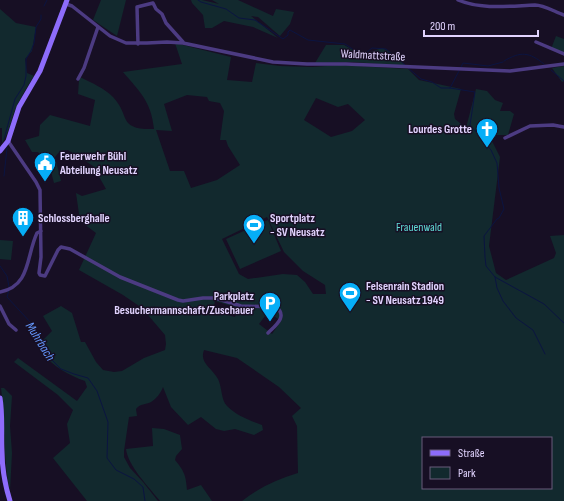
<svg xmlns="http://www.w3.org/2000/svg" width="564" height="501" viewBox="0 0 564 501" font-family="'Sofia Sans Condensed',sans-serif">
<style>
.green{fill:#12292e;fill-rule:evenodd}
.lines{fill:none;stroke-linecap:round;stroke-linejoin:round}
.stream{stroke:#0b1441;stroke-width:1}
.minor{stroke:#4c3b82;stroke-width:3.5}
.secondary{stroke:#8d6cfb;stroke-width:5}
.labels{text-anchor:middle;stroke-width:3;stroke-linejoin:round;paint-order:stroke}
.street-label{font-size:12px;fill:#e1d3fe;stroke:#170f24}
.poi-label{font-size:12px;font-weight:bold;fill:#e1d3fe;stroke:#170f24;text-anchor:start}
.park-label{font-size:12px;fill:#60ddd7;stroke:#170f24}
.water-label{font-size:13px;font-style:italic;fill:#6496fb;stroke:#170f24}
</style>
<rect width="100%" height="100%" fill="#170f24"/>
<path class="green" d="M101,0H126L117,36L93,20Z
M191,0H202L219,4L212,0H238L273,16L276,9L294,12L290,24L280,36L258,17L251,16L278,38L253,27L224,21L212,28H205L203,15L192,3Z
M0,9L16,23L36,27L32,51L25,59L27,73L34,76C27,87 20,98 15,110C11,121 9,133 2,143V128H0Z
M556,36L564,39V53L551,49Z
M175,43L231,57L227,80L252,82L256,63L280,66L312,67L341,65L408,69L419,80L461,89L454,114L455,119L466,128L476,89L487,91L495,100L503,103L500,111H510L514,114L508,135H489L500,157L489,246L496,273L506,280L554,258L556,253L550,236L564,235V501H242C260,487 276,480 298,473L297,426L292,416L301,408L279,387L237,358L204,350C199,363 212,368 218,379C222,387 221,400 227,406C237,416 249,420 262,425L263,430L254,435L235,429L224,431L216,429L201,417L188,425L171,407L163,387C161,393 156,399 151,402C145,405 141,403 136,409L137,416L129,417L124,451V457L130,468L143,482L158,501H87L53,458L70,443L67,424L73,410L58,395L14,362L18,358L77,401L87,387L85,381C68,375 55,367 42,354L44,349L41,342L52,331L43,316L61,306L72,313L81,342H85L96,362L103,370L114,372L122,371L144,358L165,350L166,344L165,335L142,308L123,295L79,270L96,233L80,221L76,193L82,196L106,189L93,166L68,150L60,151L55,157L61,181L54,183L50,168L38,152H32L25,140L39,136L40,125L50,115L90,126L95,100L78,94L79,80L80,77C92,83 104,88 113,97C131,116 117,130 154,129C151,101 140,92 123,72L182,64ZM187,95L207,97L209,101L220,103L224,111L220,140H226L228,146L240,165L217,180L191,188L184,171H170L156,130L172,131L164,104ZM316,98L338,107L348,104L365,120L352,131L331,137L304,120ZM267,217L284,252L303,271L325,285L326,294H313L305,282L297,275L283,274L248,279L239,274L222,239ZM215,301L238,308L235,317L213,311ZM268,312L281,321L272,334L259,324ZM423,438H551V488H423Z
M326,45H344L362,55L382,48L392,53L406,66L353,62L315,63Z
M564,66V81L562,82L552,68Z
M268,220L281,251L240,269L226,239Z
M0,240L13,241L11,260L0,259Z
M1,388H4L12,396L10,426L12,453L10,491C2,456 6,423 1,388Z
M152,428L164,429L180,435L182,449L176,456L175,460C184,471 186,475 187,490L201,485L212,501H160C149,487 128,466 126,449L153,446Z"/>
<g class="lines">
<path class="stream" d="M198,0L201,2L226,9L239,18L255,20L283,39L288,35V32L290,30L308,40L345,44L354,50L366,53L372,48L386,49L405,65
M44,6L47,0
M504,61C521,51 529,52 544,64
M461,67L463,63L488,66L503,62
M408,68L421,79L432,82L441,88H450L459,71
M551,70L564,81
M450,88L475,92L470,125L477,133L484,142L491,150L497,163L499,188L504,209L499,218L497,219L484,236L485,257L486,266L495,277L544,304L564,323
M4,139L15,99L24,85L26,76V59L31,51L34,43L36,27L41,19V15
M4,176L7,148
M0,266L7,276L9,287
M495,277L497,288L503,301L516,318L533,330L545,354
M9,290L7,297L32,324L50,358L61,369L74,374L88,378L97,391L108,422L107,458L116,470L134,479L143,487L145,501"/>
<path class="minor" d="M458,0C482,10 510,6 535,5C544,5 555,12 564,15
M66,4L72,6L110,36L126,43H147L167,42L183,43L273,62L307,64H346L510,71L564,64
M536,42L564,54
M138,44L137,7L153,3L156,9L162,14L166,23L183,42
M78,79L84,68L98,27
M505,138L530,126L553,125L564,127
M8,141L36,182L40,190L41,257L39,273L40,275L45,276L58,250L61,247L70,249L120,277L178,300L183,301L203,298H215L241,306L276,307C288,316 276,325 268,333
M0,292C31,286 26,256 37,233L41,231
M0,306L9,324L16,330"/>
<path class="secondary" d="M0,151L8,141L19,107L40,71L67,0
M0,398C3,416 1,433 2,451C2,468 5,485 10,501"/>
</g>
<defs>
<g id="church-pin" transform="scale(1.15)"><path d="M0 17L-7.5 6A9.5 9.5 0 1 1 7.5 6Z" fill="#06aef7" stroke="#170f24"/><path d="M-1.2-6h2.4v3.5h3.3v2.4h-3.3V6h-2.4V-.1h-3.3v-2.4h3.3Z" fill="#fff"/></g>
<g id="civic-pin" transform="scale(1.15)"><path d="M0 17L-7.5 6A9.5 9.5 0 1 1 7.5 6Z" fill="#06aef7" stroke="#170f24"/><path d="M-.6-6.5H3V-4.5H.6V-3L4-1V1h2V6H-6V1h2V-1L-.6-3ZM-1.2 2.5V6h2.4V2.5Z" fill="#fff"/></g>
<g id="building-pin" transform="scale(1.15)"><path d="M0 17L-7.5 6A9.5 9.5 0 1 1 7.5 6Z" fill="#06aef7" stroke="#170f24"/><path d="M-4-6H4V6H1V3H-1V6H-4ZM-2.5-4.3h1.7v1.8h-1.7ZM.8-4.3h1.7v1.8H.8ZM-2.5-1h1.7V.8h-1.7ZM.8-1h1.7V.8H.8Z" fill="#fff"/></g>
<g id="stadium-pin" transform="scale(1.15)"><path d="M0 17L-7.5 6A9.5 9.5 0 1 1 7.5 6Z" fill="#06aef7" stroke="#170f24"/><path d="M0-5a6.5 5 0 1 0 0 10a6.5 5 0 1 0 0-10ZM-3.5-1.8h7v3.6h-7Z" fill="#fff"/></g>
<g id="parking-pin" transform="scale(1.15)"><path d="M0 17L-7.5 6A9.5 9.5 0 1 1 7.5 6Z" fill="#06aef7" stroke="#170f24"/><path d="M-3.5-5.5H1a3.5 3.5 0 0 1 0 7H-1V5.5H-3.5ZM-1-3.4V-.6H.8a1.4 1.4 0 0 0 0-2.8Z" fill="#fff"/></g>
</defs>
<g fill-rule="evenodd">
<use href="#church-pin" x="487" y="129"/>
<use href="#civic-pin" x="45" y="163"/>
<use href="#building-pin" x="23" y="218"/>
<use href="#stadium-pin" x="254" y="225"/>
<use href="#stadium-pin" x="350" y="293"/>
<use href="#parking-pin" x="270" y="303"/>
</g>
<g class="labels">
<g class="street-label">
<text transform="translate(373 55) rotate(3)" y="4">Waldmattstraße</text>
</g>
<g class="poi-label">
<text x="472" y="133" text-anchor="end">Lourdes Grotte</text>
<text x="60" y="160">Feuerwehr Bühl<tspan x="60" dy="14">Abteilung Neusatz</tspan></text>
<text x="38" y="222">Schlossberghalle</text>
<text x="270" y="222">Sportplatz<tspan x="270" dy="14">- SV Neusatz</tspan></text>
<text x="366" y="290">Felsenrain Stadion<tspan x="366" dy="14">- SV Neusatz 1949</tspan></text>
<text x="254" y="300" text-anchor="end">Parkplatz<tspan x="254" dy="14">Besuchermannschaft/Zuschauer</tspan></text>
</g>
<g class="park-label">
<text x="419" y="231">Frauenwald</text>
</g>
<g class="water-label">
<text transform="translate(41 341) rotate(58)" y="5">Muhrbach</text>
</g>
</g>
<rect x="422" y="437" width="130" height="52" fill="#170f24" stroke="#685d7b"/>
<rect x="430" y="450" width="20" height="6" fill="#8d6cfb" stroke="#685d7b"/>
<text x="458" y="457" font-size="12" fill="#e1d3fe">Straße</text>
<rect x="430" y="467" width="20" height="12" fill="#12292e" stroke="#685d7b"/>
<text x="458" y="477" font-size="12" fill="#e1d3fe">Park</text>
<path d="M424 30v6h114v-6" fill="none" stroke="#e1d3fe" stroke-width="2"/>
<text x="430" y="30" font-size="12" fill="#e1d3fe" stroke="#170f24" stroke-width="3" paint-order="stroke">200 m</text>
</svg>
